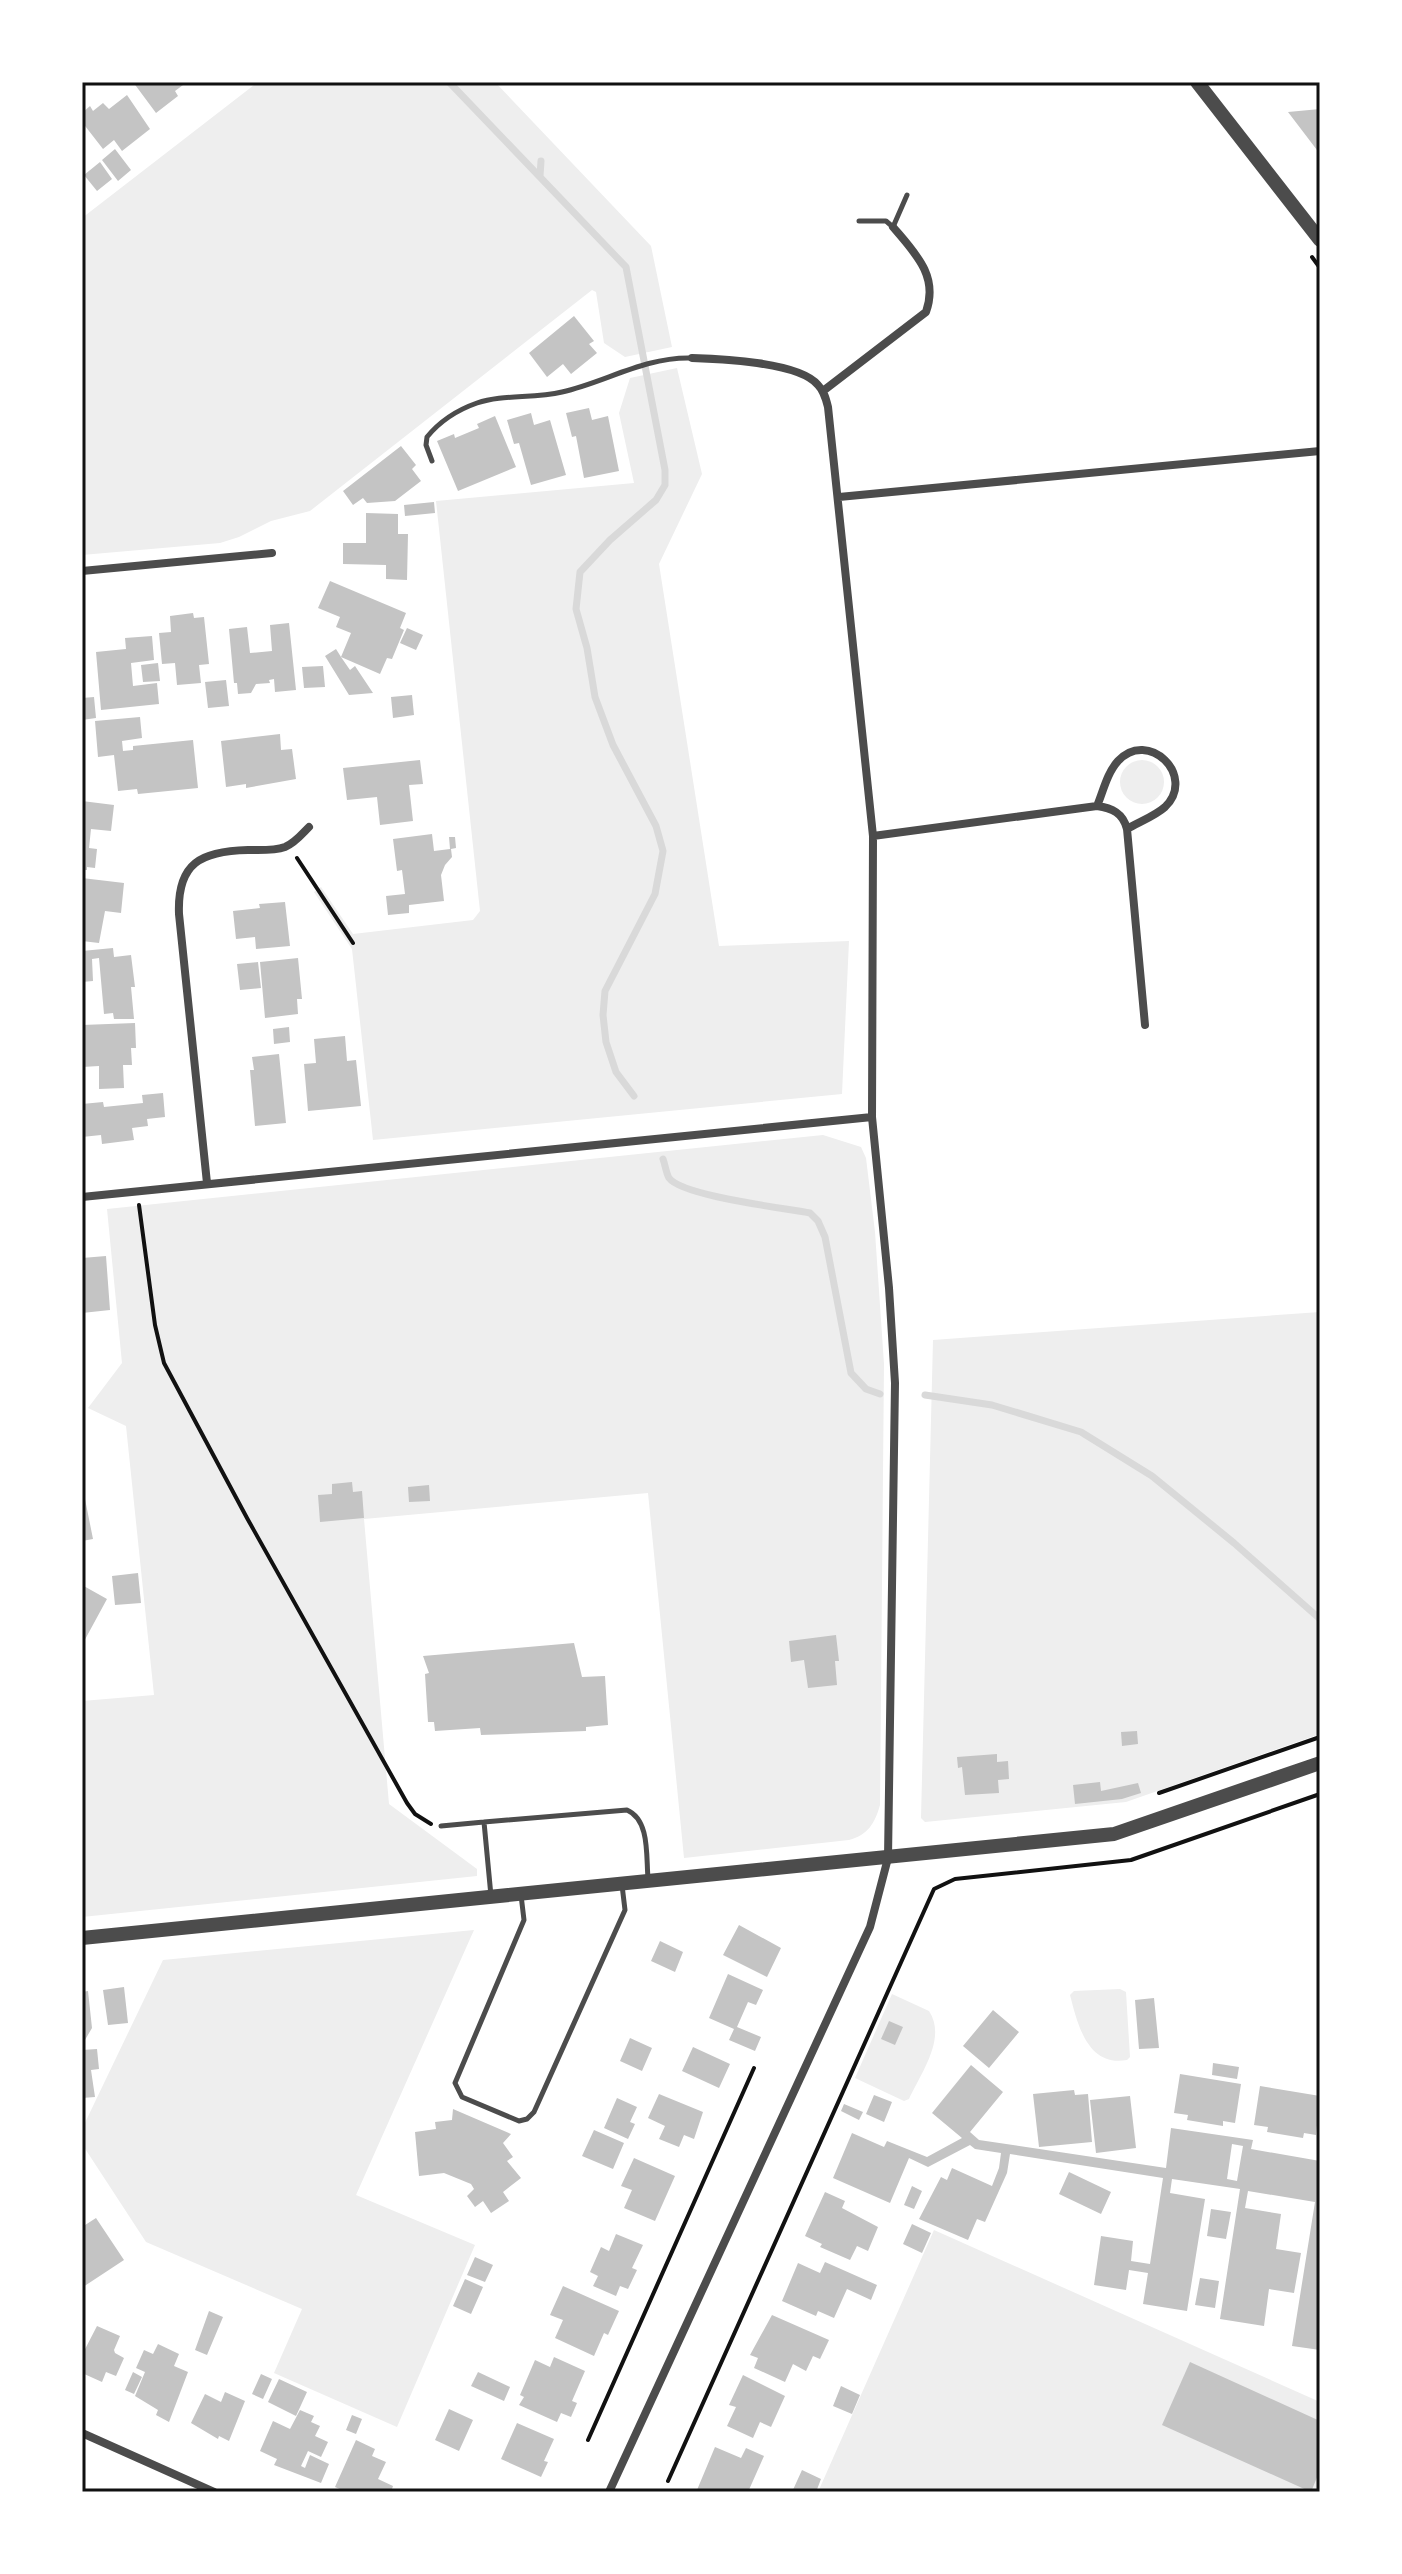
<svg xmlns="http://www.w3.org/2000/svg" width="1402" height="2574" font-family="'Times New Roman',serif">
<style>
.green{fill:#eee}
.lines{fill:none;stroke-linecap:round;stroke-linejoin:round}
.stream{stroke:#d9d9d9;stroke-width:7}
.building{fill:#c4c4c4;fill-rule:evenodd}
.path{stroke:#111;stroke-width:4}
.service{stroke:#4c4c4c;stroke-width:5}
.minor{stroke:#4c4c4c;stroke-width:8}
.tertiary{stroke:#4c4c4c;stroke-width:14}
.neatline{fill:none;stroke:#111;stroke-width:3}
</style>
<rect width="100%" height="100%" fill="#fff"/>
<path class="green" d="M258 82H495L651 246 672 347 625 357 604 343 596 292 592 290 310 511 271 521 239 537 220 543 82 555V218Z
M677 368 702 474 659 564 719 946 849 941 842 1094 373 1140 352 949 314 892 321 887 353 934 473 920 480 911 436 501 634 483 619 413 630 378Z
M1120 782a22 22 0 1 1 44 0a22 22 0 1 1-44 0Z
M823 1135 861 1147 866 1158 875 1232 884 1364 880 1805C875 1823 868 1835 849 1840L684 1858 648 1493 364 1519 389 1804 477 1869V1876L82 1917V1701L154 1695 126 1426 88 1408 122 1363 107 1209Z
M1320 1312V1734L1126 1802 925 1822 921 1818 933 1340Z
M474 1930 356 2195 475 2245 397 2427 274 2373 302 2309 146 2242 82 2144V2129L163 1960Z
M1120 1989 1126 1992 1130 2057 1127 2060C1088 2067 1078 2026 1070 1995L1074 1991Z
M892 1994 929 2011C947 2038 921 2073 909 2099L904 2101 855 2078Z
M934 2230 1320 2402V2492H818Z"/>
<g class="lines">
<path class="stream" d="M449 82 626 267 665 470V485L656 500 610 540 580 572 576 609 587 648 595 697 613 745 656 826 663 851 655 894 605 991 603 1015 606 1042 616 1072 634 1096
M540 176 541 161
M663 1159C665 1164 666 1173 669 1178 682 1196 784 1208 810 1213L818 1221 825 1237 851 1373 866 1389 880 1394
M925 1395 992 1405 1081 1432 1152 1476 1234 1543 1320 1619"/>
</g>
<path class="building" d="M133 82H187L175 91 178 96 156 113Z
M127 95 150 129 122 151 114 140 103 149 82 122V113L90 106 93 111 103 103 109 109Z
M1320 109V154L1288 112Z
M115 149 131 170 118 181 102 160Z
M100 162 112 179 97 191 84 175Z
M574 316 594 341 589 344 597 353 571 374 563 364 547 377 529 353Z
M589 408 592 420 608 416 619 471 584 478 576 436 572 437 566 413Z
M531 413 534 425 550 420 566 475 531 485 519 443 514 444 507 420Z
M495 416 516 467 458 491 437 441 454 434 455 438 479 428 477 424Z
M401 446 416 465 412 469 421 481 395 501 367 503 363 498 353 505 343 491Z
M434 502 435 513 405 516 404 505Z
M366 513 398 514V534H408L407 580 386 579V565L343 564V543H366Z
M330 581 406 613 400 628 404 630 392 659 387 658 380 674 341 657 350 670 355 666 373 693 349 695 325 656 336 649 341 657 351 633 336 627 340 617 318 608Z
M193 613 194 618 204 617 209 664 199 665 201 683 177 685 175 663 162 664 159 633 171 632 170 616Z
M289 623 296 690 275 692 274 679 269 680 270 683 256 684 251 693 238 694 237 683H234L229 629 247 627 250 653 272 651 270 625Z
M407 628 423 635 416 650 400 643Z
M152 636 154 660 131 663 133 686 157 683 159 704 101 710 96 652 126 649 125 638Z
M158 663 160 681 143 682 141 665Z
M323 666 325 687 304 688 302 667Z
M226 680 229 706 208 708 205 682Z
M412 695 414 715 393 718 391 697Z
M94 697 96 718 82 720V698Z
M140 717 142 738 122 741 123 751 133 750V746L193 740 198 788 138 794 137 789 118 791 114 755 98 757 95 721Z
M280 734 281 750 292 749 296 779 246 788V784L226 787 221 741Z
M420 760 423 784 409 785 413 821 380 825 377 797 347 800 343 768Z
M82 801 114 805 111 831 91 829 89 848 97 849 95 868 87 867V870H82Z
M432 834 434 851 450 849 449 837H455L456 848 451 849 452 857 445 865 441 875 444 901 409 905V913L388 915 386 896 405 894 402 870 397 871 393 839Z
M82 878 124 883 121 913 105 911 99 943 82 941Z
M285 902 290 946 256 949 255 937 236 939 233 911 260 908 259 904Z
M113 948 114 957 131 955 135 987H131L134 1019H114L113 1013 104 1014 99 958 92 959 93 981 82 982V951Z
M298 958 302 999H297L298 1014 265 1018 260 962Z
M258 962 261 988 240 990 237 964Z
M135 1023 136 1048H131L132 1065H123L124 1088 99 1089V1066L82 1067V1025Z
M289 1027 290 1042 274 1044 273 1029Z
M345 1036 347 1061 356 1060 361 1106 308 1111 304 1064 316 1063 314 1039Z
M279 1054 286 1123 255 1126 250 1070H254L252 1057Z
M163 1093 165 1117 147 1119 148 1126 132 1128 134 1140 102 1144 101 1135 82 1137V1104L103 1102 104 1107 143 1103 142 1095Z
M106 1256 110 1310 82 1313V1258Z
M352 1482 353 1492 362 1491 364 1518 320 1522 318 1495 332 1494V1484Z
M82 1484 93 1539 82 1541Z
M429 1485 430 1501 409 1502 408 1487Z
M138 1573 141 1603 115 1605 112 1576Z
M82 1585 107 1599 82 1645Z
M836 1635 839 1661H835L837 1685 808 1688 804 1660 791 1662 789 1641Z
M574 1643 582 1677 605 1676 608 1725 586 1727V1731L481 1735 480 1728 435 1731 434 1722H428L425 1674 429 1673 423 1656Z
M1137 1731 1138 1744 1122 1746 1121 1732Z
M997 1754V1762L1008 1761 1009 1779 998 1780 999 1793 965 1795 962 1767 958 1768 957 1757Z
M1100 1782 1101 1791 1138 1783 1141 1793 1122 1799 1075 1804 1073 1785Z
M739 1925 781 1948 767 1977 723 1955Z
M660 1941 683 1952 675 1972 651 1961Z
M728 1974 763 1990 756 2005 748 2002 737 2027 761 2037 755 2051 729 2040 734 2029 709 2018Z
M124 1987 128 2023 108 2025 103 1990Z
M88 1991 92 2028 82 2045V1992Z
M1154 1998 1159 2048 1139 2049 1135 2000Z
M993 2010 1019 2032 989 2068 963 2046Z
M889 2021 903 2027 895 2045 881 2039Z
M630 2038 652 2048 642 2071 620 2061Z
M693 2047 730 2064 719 2088 682 2071Z
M97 2049 99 2069 91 2070 95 2097 82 2098V2050Z
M1213 2063 1239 2067 1237 2079 1212 2075Z
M971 2065 1003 2092 970 2132 979 2140 1166 2168 1171 2128 1253 2140 1251 2149 1320 2161V2222L1317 2235H1320V2350L1292 2346 1315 2202 1248 2191 1245 2208 1281 2214 1276 2249 1301 2253 1294 2293 1269 2289 1264 2326 1220 2319 1240 2189 1172 2179 1170 2193 1205 2199 1187 2311 1143 2304 1148 2273 1129 2270 1126 2290 1094 2285 1101 2236 1133 2241 1131 2261 1150 2264 1163 2178 1010 2154 1007 2173 985 2222 977 2219 968 2240 919 2219 941 2177 947 2180 952 2168 992 2186 999 2168 1001 2153 975 2149 970 2145 928 2167 909 2158 890 2203 833 2178 852 2133 884 2147 887 2141 927 2157 962 2138 932 2113ZM1232 2144 1243 2146 1237 2181 1227 2179Z
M1180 2074 1241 2084 1235 2123 1223 2121V2126L1187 2120 1188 2115 1174 2113Z
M1260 2086 1320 2096 1316 2135 1304 2133 1303 2138 1267 2132 1268 2127 1254 2125Z
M1074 2090 1075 2095 1088 2094 1092 2142 1039 2147 1033 2094Z
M659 2094 703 2112 694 2139 684 2135 679 2147 659 2139 665 2126 648 2118Z
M874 2095 892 2102 884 2122 866 2114Z
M1130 2096 1136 2148 1096 2153 1090 2100Z
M617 2098 637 2107 630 2122 635 2124 628 2139 604 2128Z
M844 2104 863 2112 859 2120 841 2111Z
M453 2109 511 2134 503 2143 513 2157 507 2161 521 2178 503 2192 509 2201 491 2213 483 2201 475 2207 467 2196 474 2189 471 2184 444 2173 419 2176 415 2132 436 2129 435 2122 452 2120Z
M594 2130 624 2143 613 2169 582 2156Z
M634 2158 675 2176 655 2221 624 2208 632 2190 621 2186Z
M1069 2172 1111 2192 1101 2214 1059 2194Z
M912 2186 922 2191 914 2209 904 2205Z
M825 2192 845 2201 842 2208 878 2227 868 2251 857 2246 850 2260 820 2247 822 2244 805 2236Z
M1211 2209 1231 2212 1226 2239 1207 2236Z
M96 2218 124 2260 83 2287 82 2227Z
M912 2224 931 2233 922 2253 903 2244Z
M616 2234 643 2245 632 2268 637 2270 628 2289 620 2286 616 2296 593 2286 598 2276 590 2272 601 2247 609 2251Z
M475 2257 493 2265 485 2282 467 2275Z
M825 2262 877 2285 871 2300 847 2289 834 2318 818 2311 816 2316 782 2301 798 2263 820 2273Z
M1200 2278 1219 2281 1215 2308 1195 2305Z
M465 2279 483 2287 471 2314 453 2306Z
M563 2286 619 2311 608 2335 604 2333 594 2356 555 2338 563 2320 550 2315Z
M209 2311 223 2317 207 2355 195 2350Z
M772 2315 829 2340 820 2359 813 2356 806 2371 793 2364 785 2382 754 2368 758 2358 750 2355Z
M97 2326 120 2336 114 2350 115 2353 124 2358 116 2376 106 2372 102 2382 82 2373V2355Z
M158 2344 179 2354 174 2366 188 2372 169 2422 156 2415 158 2410 135 2396 145 2372 136 2368 144 2350 153 2354Z
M554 2357 585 2371 572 2401 577 2403 571 2417 561 2413 557 2422 519 2405 524 2397 520 2395 535 2360 550 2367Z
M1190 2362 1320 2421V2470L1311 2492 1162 2425Z
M133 2372 142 2377 134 2394 125 2390Z
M478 2372 510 2387 504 2401 471 2386Z
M261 2374 272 2379 263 2399 252 2394Z
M743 2375 785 2396 771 2427 760 2422 753 2438 727 2426 736 2407 729 2405Z
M279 2379 307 2392 296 2416 268 2402Z
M841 2386 860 2395 852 2414 833 2406Z
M225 2392 245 2401 229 2441 219 2436 218 2439 191 2423 205 2394 221 2402Z
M449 2409 473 2420 459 2451 435 2440Z
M300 2410 314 2416 311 2422 320 2426 315 2436 328 2442 321 2457 308 2451 301 2466 305 2468 310 2455 329 2464 321 2483 274 2465 277 2459 260 2451 273 2421 290 2429Z
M352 2415 362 2419 356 2434 346 2430Z
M517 2423 554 2439 544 2461 548 2462 541 2477 501 2459Z
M356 2440 375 2449 372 2456 386 2462 378 2479 393 2486 391 2492H347L335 2487Z
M715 2447 741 2458 746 2448 764 2456 748 2492H702L697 2490Z
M802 2470 821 2479 816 2492H792Z"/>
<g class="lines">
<path class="path" d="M1312 257 1320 268
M297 858 353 943
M139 1205 155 1325 164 1363 247 1518 407 1803 415 1814 431 1824
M1159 1793 1320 1737
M588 2440 754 2068
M668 2481 934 1889 955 1879 1131 1860 1320 1794"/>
<path class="service" d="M859 221H886L893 227 907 195
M432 461 426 445 427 437C440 421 457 410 477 403 503 394 534 399 562 392 606 382 644 357 691 358
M441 1826 484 1822
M521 1895 524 1920 455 2083 462 2097 519 2121 527 2119 534 2112 625 1910 622 1885
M491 1896 484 1822 627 1810C650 1820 646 1856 648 1878"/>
<path class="minor" d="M823 391 926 312C939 276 915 253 893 227
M839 497 1320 451
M82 571 272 553
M1097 806C1103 792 1107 773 1118 761 1148 728 1197 776 1165 807 1155 816 1139 822 1127 829
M873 836 1097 806C1112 808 1123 813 1127 829L1145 1025
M207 1183 179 914C177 863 201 851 248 850 260 850 274 851 285 847 295 843 302 834 309 827
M82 1197 872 1117
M82 2433 214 2492
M609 2492 870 1927 888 1858 895 1383 889 1288 872 1117 873 836 828 407C826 399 824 391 818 385 799 362 721 359 692 358"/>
<path class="tertiary" d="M1197 82 1320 240
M82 1938 1114 1834 1320 1763"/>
</g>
<rect width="1402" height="2574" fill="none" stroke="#ffffff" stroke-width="168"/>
<rect x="84" y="84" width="1234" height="2406" class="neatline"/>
</svg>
